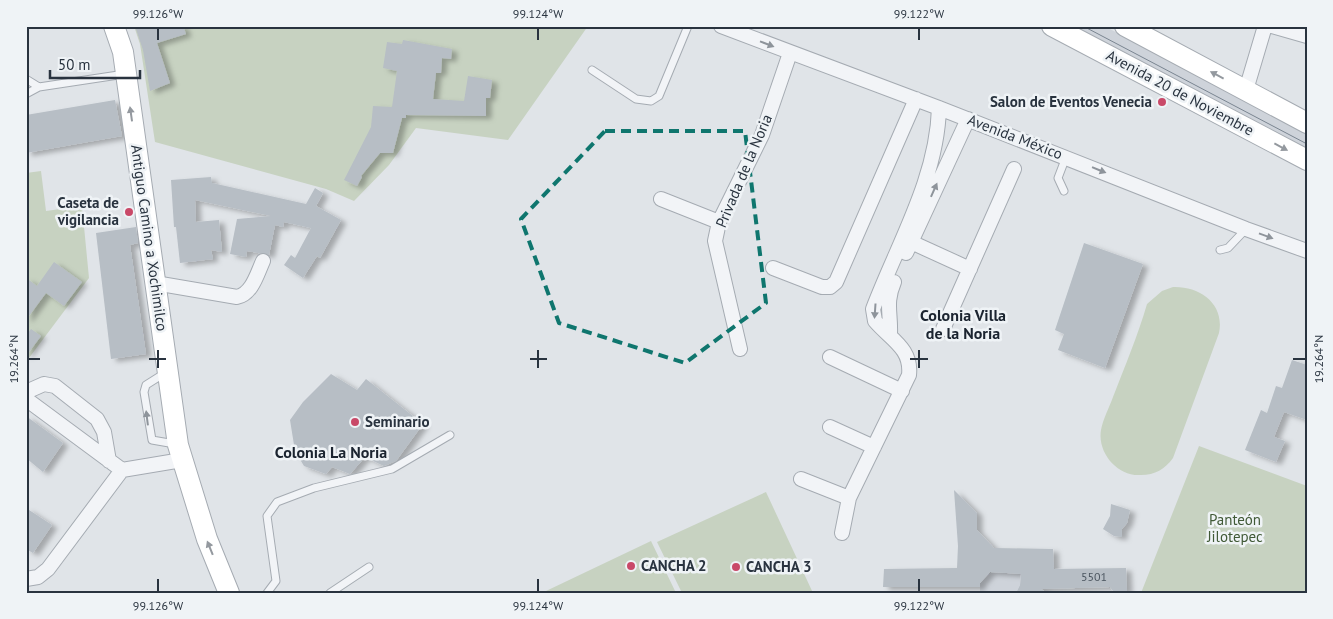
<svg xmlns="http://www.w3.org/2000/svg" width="1333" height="619" font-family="'PT Sans',sans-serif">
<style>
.built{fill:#ced3da}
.green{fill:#c7d2c1}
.building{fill:#b7bec5;filter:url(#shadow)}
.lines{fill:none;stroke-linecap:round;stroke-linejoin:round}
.lane-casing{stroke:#a5abb2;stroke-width:9}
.street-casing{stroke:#a5abb2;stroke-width:16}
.secondary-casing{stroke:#a5abb2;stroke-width:22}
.lane{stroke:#f2f4f7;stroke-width:7}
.street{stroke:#f2f4f7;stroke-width:14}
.secondary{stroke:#fff;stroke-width:20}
.tram{stroke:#7a8591;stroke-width:1}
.oneway{fill:#8e949b}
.oneway2{fill:#94999f}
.marked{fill:none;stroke:#0f766e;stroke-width:4;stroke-dasharray:10 6;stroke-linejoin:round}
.ticks{fill:none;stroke:#29333f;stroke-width:2}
.poi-dot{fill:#c94968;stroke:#eff3f6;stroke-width:2}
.labels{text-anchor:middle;stroke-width:5;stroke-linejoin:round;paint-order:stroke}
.number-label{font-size:12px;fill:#4c5660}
.street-label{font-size:15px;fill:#29333f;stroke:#eff3f6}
.poi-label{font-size:15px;font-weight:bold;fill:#29333f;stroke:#eff3f6;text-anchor:start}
.park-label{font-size:15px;fill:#415a37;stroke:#eff3f6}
.neighbourhood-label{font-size:16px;font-weight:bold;fill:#1b2430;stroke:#eff3f6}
.neatline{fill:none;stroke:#29333f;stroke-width:2}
.ticks-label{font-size:12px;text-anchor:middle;fill:#29333f}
</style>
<defs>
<filter id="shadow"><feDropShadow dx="5.5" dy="3" stdDeviation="2.5" flood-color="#0004"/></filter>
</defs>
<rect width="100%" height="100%" fill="#e0e4e8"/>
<path class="built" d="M1073 26H1104L1179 65 1307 133V149Z
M990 572 1021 574 1020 585 1016 593H980V583Z"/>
<path class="green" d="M134 26H588L508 140 416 128 389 165 354 201 326 189 155 142 140 44Z
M41 171 46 211 82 206 89 278 26 362V173Z
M1173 287C1200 286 1225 304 1219 333L1173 458C1165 469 1155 475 1141 475 1118 477 1097 453 1101 430 1103 419 1109 408 1113 397 1125 366 1138 335 1147 304L1162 291Z
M1199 446 1307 486V593H1141Z
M766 492 813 593H682L657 542Z
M651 541 676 593 546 591Z"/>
<path class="building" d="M135 26H183L186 34 157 43 170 83 150 91 143 50Z
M403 40 452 49 451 59 442 58 441 73H436L433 99 464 101 468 76 492 80 490 98H486V116L406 115V118H402L393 153H380L361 176 362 177 357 186 344 180 371 127 373 106 392 107 397 71 383 68 387 42 402 44Z
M115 100 122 136 26 153V115Z
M211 177 212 183 306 204 315 188 323 193 316 206 341 220 320 258 317 256 303 278 284 265 291 255 295 258 311 228 284 222 283 227 275 225 269 255 247 251 246 257 230 254 237 219 271 216 195 200 196 222 219 220 222 252 211 250 213 259 180 263 176 227H174L171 180Z
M136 227 138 243 130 245 146 354 111 359 96 233Z
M1084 243 1143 264 1105 368 1058 350 1064 334 1055 330Z
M54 262 82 282 64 306 46 293 26 320V278L37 286Z
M31 329 41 336 26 356V336Z
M1292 360 1307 365V420L1284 412 1274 437 1285 441 1276 462 1245 450 1261 410 1267 413 1276 386 1282 388Z
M331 374 357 390 366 379 423 424 396 461 384 466 365 457 350 474 332 467 326 474 304 466 295 451 290 420 303 402Z
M26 416 63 443 43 472 26 458Z
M954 490 977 513V530L994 548 1053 549 1054 569 1126 568 1127 591H1113L1110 587 1041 589 1047 593H1016L1020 585 1021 574 1007 573 990 572 980 583V587H883L884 569 957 568 958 546Z
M1111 504 1130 510 1127 523 1122 529V537L1114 536 1103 529 1110 516Z
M26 508 52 525 33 553 26 549Z"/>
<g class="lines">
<g class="lane-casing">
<path id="lane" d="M592 70 636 99 651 101 659 96 688 26
M26 79 39 87 125 74
M26 94 39 87
M1064 191 1058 178 1066 157
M1220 250 1228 248 1246 229
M165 373 146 385 144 392 152 440 175 444
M267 593 276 581 267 516 277 502 314 488 392 469 450 435
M330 593 369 567"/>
</g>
<g class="street-casing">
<path id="street" d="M721 26 939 108 1246 229 1307 251
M1272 26 1307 36
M1246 90 1265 26
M661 199 719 222
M911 242 970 269
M906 253 968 119
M773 268 822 287H830L836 282 916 99
M155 283 237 297C252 294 257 274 263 261
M943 329 1014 169
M890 334C891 313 885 303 894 282
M740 349 715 241 719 222 762 135 790 53
M830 357 902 391
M26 392 44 384 55 386 97 419 104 432 109 461
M26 399 122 470 48 569 38 577 26 579
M830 427 874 447
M122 470 182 460
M801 479 849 498
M842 533 849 498 909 375C912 348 890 339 875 321L873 309C898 243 937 179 939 108"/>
</g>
<g class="secondary-casing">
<path id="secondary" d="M114 26 123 52 178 445 207 539 229 593
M1052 26 1307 160
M1125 26 1307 123"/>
</g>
<use href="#lane" class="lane"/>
<use href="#street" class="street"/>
<use href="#secondary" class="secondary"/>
<path class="tram" d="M1083 26 1307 144"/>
</g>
<defs><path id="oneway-solid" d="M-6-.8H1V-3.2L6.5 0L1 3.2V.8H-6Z" transform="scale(1.25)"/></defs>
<g class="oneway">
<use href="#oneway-solid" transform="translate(767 44) rotate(21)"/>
<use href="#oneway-solid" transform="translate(1099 170) rotate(22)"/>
<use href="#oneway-solid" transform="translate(934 190) rotate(-66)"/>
<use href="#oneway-solid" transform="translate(1266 236) rotate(20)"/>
<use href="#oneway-solid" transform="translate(875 311) rotate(94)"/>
<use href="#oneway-solid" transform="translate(147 418) rotate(-97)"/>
</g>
<g class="oneway2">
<use href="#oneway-solid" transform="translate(1217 75) rotate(-152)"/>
<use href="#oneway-solid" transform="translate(131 114) rotate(-98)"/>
<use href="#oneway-solid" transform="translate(1281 147) rotate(28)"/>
<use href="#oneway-solid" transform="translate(210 548) rotate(-112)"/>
</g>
<path class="marked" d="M605 131H745L766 303 685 363 559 323 521 219Z"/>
<path class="ticks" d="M158 28V40M538 28V40M919 28V40M158 350V368M538 350V368M919 350V368M28 359H40M149 359H166M530 359H547M910 359H928M1293 359H1306M158 579V592M538 579V592M919 579V592"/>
<g class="poi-dot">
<circle cx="1162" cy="102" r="5"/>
<circle cx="129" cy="212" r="5"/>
<circle cx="355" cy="422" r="5"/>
<circle cx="631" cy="566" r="5"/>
<circle cx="736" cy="567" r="5"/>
</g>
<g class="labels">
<g class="number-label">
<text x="1094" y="581">5501</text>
</g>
<g class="street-label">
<text transform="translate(1180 93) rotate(28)" y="5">Avenida 20 de Noviembre</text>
<text transform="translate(1015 137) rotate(21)" y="5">Avenida México</text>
<text transform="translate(744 171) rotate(-67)" y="5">Privada de la Noria</text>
<text transform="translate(149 238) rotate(82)" y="5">Antiguo Camino a Xochimilco</text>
</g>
<g class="poi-label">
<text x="1152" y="107" text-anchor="end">Salon de Eventos Venecia</text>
<text x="119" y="208" text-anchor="end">Caseta de<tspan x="119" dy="17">vigilancia</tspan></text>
<text x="365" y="427">Seminario</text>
<text x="641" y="571">CANCHA 2</text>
<text x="746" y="572">CANCHA 3</text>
</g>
<g class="park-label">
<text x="1235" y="525">Panteón<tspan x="1235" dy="17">Jilotepec</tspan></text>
</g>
<g class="neighbourhood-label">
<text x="963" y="321">Colonia Villa<tspan x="963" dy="18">de la Noria</tspan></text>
<text x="331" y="458">Colonia La Noria</text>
</g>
</g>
<rect width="1333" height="619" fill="none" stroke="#eff3f6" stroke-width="55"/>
<path d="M50 70v8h90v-8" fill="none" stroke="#29333f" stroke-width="2.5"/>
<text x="58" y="70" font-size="15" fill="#29333f" stroke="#eff3f6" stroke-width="4" paint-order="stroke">50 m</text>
<rect x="28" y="28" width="1278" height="564" class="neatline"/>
<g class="ticks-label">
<text x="158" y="18">99.126°W</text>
<text x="538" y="18">99.124°W</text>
<text x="919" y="18">99.122°W</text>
<text transform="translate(14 359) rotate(-90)" y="4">19.264°N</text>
<text transform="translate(1319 359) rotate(-90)" y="4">19.264°N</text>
<text x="158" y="610">99.126°W</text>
<text x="538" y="610">99.124°W</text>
<text x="919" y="610">99.122°W</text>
</g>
</svg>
